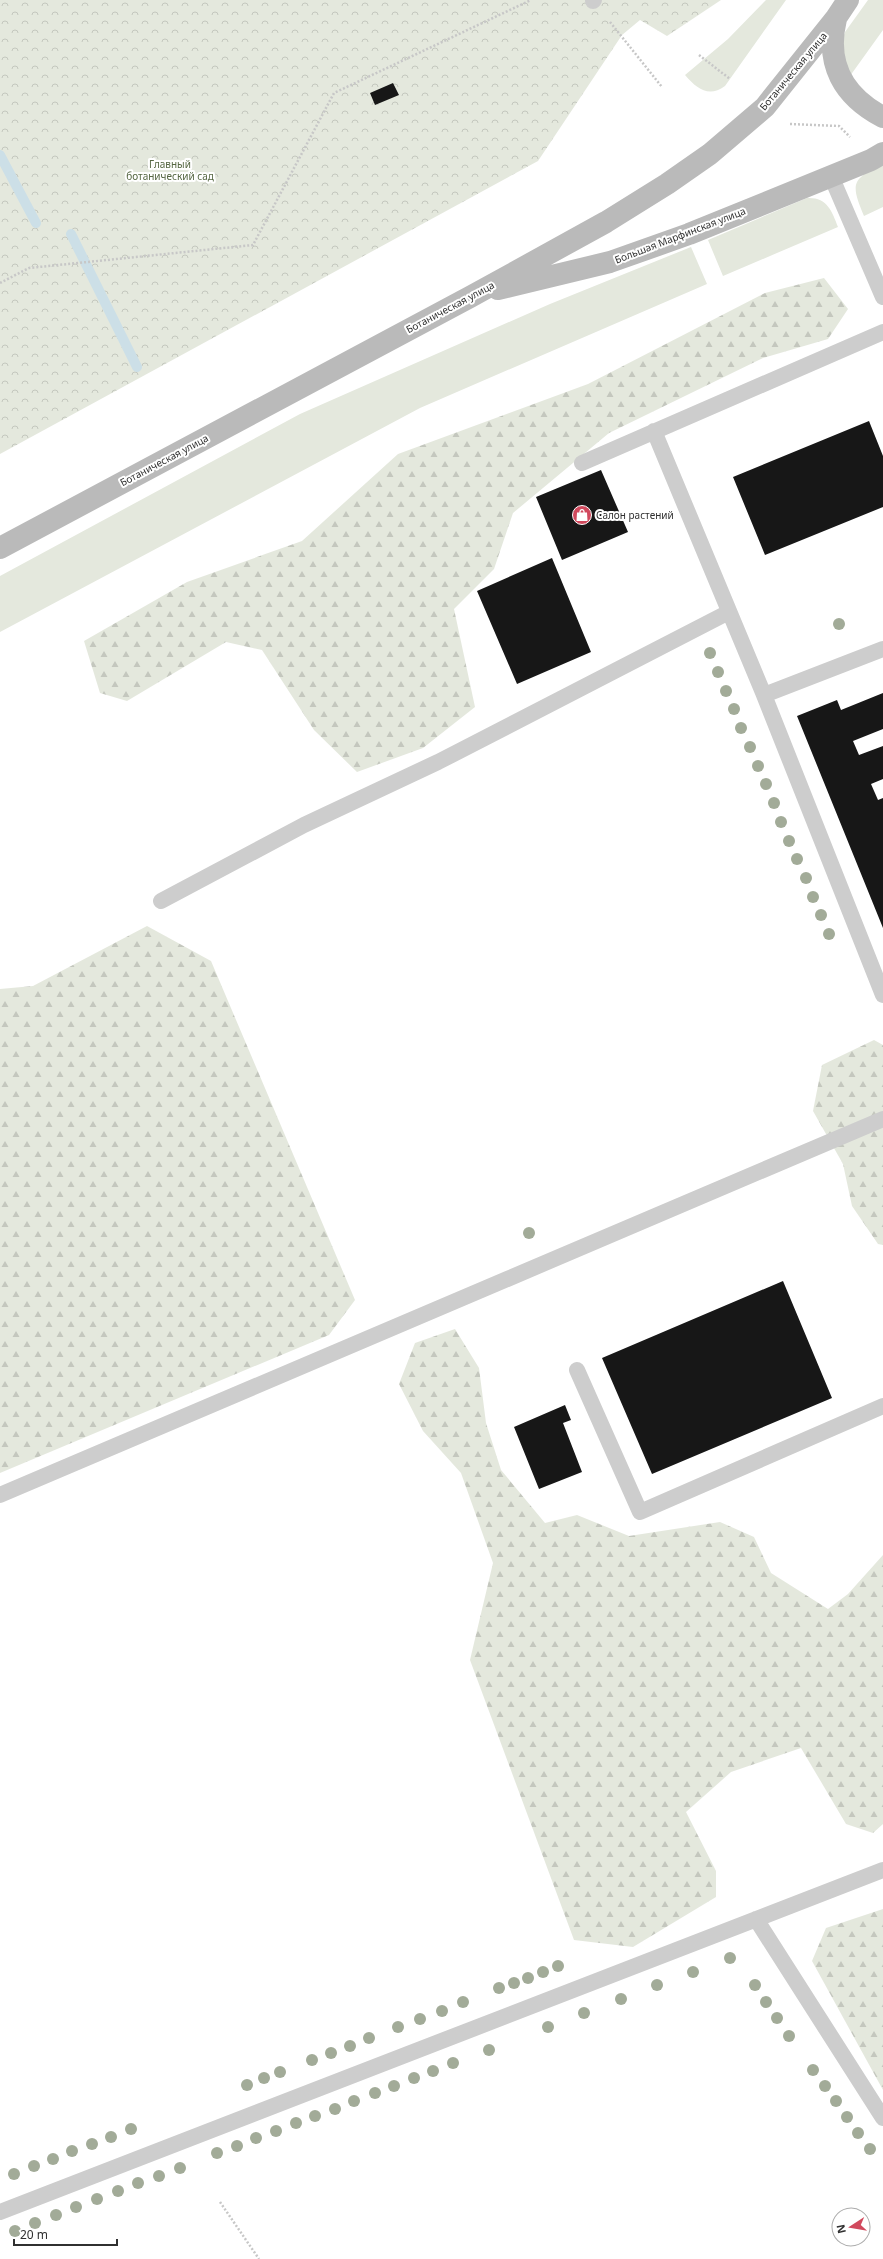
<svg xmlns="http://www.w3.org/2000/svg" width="883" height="2259" font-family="'Noto Sans',sans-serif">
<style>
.grass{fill:#e4e8dd}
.forest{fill:url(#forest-firs)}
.park{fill:url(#park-crowns)}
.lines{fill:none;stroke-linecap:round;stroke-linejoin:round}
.stream{stroke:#ccdfe7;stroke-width:10}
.building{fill:#171717}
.path{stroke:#c7c7c7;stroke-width:2.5;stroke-dasharray:2 2;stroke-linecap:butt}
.lane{stroke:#cdcdcd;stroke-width:16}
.secondary{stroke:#bababa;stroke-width:22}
.tree{fill:#a2ab98}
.labels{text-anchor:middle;stroke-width:4;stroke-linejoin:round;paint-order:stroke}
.street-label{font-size:10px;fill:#303030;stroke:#fff}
.park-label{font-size:10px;fill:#566743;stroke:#fff}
.poi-label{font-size:10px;fill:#303030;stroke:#fff;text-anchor:start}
</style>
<defs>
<pattern id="forest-firs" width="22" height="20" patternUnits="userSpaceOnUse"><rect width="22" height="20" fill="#e4e8dd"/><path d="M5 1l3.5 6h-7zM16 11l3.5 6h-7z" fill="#c4c7be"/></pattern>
<pattern id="park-crowns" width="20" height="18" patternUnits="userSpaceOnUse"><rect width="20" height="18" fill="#e4e8dd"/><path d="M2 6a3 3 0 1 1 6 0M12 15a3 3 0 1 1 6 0" fill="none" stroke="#c4c7be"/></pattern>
</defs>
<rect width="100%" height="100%" fill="#fff"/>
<path class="grass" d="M766 0H786L725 86C709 98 697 89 685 75L728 39Z
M868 0H883V30L850 76 846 70 841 43 845 32Z
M883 164V207L864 216C850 183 852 179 883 164Z
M807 198C827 197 832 211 838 227L723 276 708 240Z
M691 247 707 284 420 408 0 632V576L300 414 550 304Z"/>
<path class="forest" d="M824 278 848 309 828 339 763 358 609 433 513 513 494 569 454 609 475 707 423 748 357 772 314 730 262 650 226 642 127 701 100 693 84 641 187 582 302 541 398 454 588 384 765 293Z
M147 926 211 961 355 1300 329 1335 0 1473V989L33 986Z
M874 1040 883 1045V1245L878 1244 852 1206 843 1164 813 1111 822 1065Z
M455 1329 479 1368 486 1423 501 1470 545 1523 577 1515 629 1536 720 1522 754 1537 771 1573 828 1609 848 1594 883 1555V1824L873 1833 846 1824 801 1748 731 1772 686 1812 716 1871V1897L633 1947 574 1940 470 1660 493 1563 461 1473 423 1431 399 1384 415 1343Z
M883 1909V2090L812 1961 826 1928Z"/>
<path class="park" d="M0 0H721L667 36 640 20 622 35 538 161 0 454Z"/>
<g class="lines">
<path class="stream" d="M0 155 36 223
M71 234 137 367"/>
</g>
<path class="building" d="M393 83 399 95 375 105 370 93Z
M869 421 883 456V507L765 555 733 477Z
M601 470 628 532 562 560 536 497Z
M552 558 591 652 517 684 477 591Z
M883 693V729L853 741 859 755 883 746V779L871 784 878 800 883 798V928L797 716 837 700 841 710Z
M783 1281 832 1398 652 1474 602 1358Z
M565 1405 571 1420 563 1423 582 1472 539 1489 514 1427Z"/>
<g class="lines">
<path class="path" d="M610 22 662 87
M699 55 730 79
M790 124 839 126 850 137
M0 283 29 268 253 245 334 93 531 0
M220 2202 259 2259"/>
<path class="lane" d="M593 1 594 0
M831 176 883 297
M654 431 764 695 883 649
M582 463 883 332
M764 695 883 995
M161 901 304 825 438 762 729 612
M577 1370 640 1512 883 1406
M0 1495 883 1119
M756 1919 883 2118
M0 2212 883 1870"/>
<path class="secondary" d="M836 19C825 64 843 96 883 117
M498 289 610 262 689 234 871 160 883 153
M0 548 470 297 606 222 667 184 710 154 765 107 836 18 848 0"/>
</g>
<g class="tree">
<circle cx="839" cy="624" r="6"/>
<circle cx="710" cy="653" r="6"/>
<circle cx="718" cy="672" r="6"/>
<circle cx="726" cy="691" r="6"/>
<circle cx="734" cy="709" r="6"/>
<circle cx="741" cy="728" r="6"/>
<circle cx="750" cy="747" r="6"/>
<circle cx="758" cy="766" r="6"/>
<circle cx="766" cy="784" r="6"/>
<circle cx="774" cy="803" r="6"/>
<circle cx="781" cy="822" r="6"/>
<circle cx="789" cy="841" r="6"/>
<circle cx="797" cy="859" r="6"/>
<circle cx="806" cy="878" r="6"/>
<circle cx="813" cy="897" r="6"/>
<circle cx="821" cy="915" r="6"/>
<circle cx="829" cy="934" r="6"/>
<circle cx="529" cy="1233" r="6"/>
<circle cx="730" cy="1958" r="6"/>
<circle cx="558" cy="1966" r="6"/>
<circle cx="543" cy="1972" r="6"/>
<circle cx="693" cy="1972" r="6"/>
<circle cx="528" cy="1978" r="6"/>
<circle cx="514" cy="1983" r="6"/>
<circle cx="657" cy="1985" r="6"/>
<circle cx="755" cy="1985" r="6"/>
<circle cx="499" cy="1988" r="6"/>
<circle cx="621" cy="1999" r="6"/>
<circle cx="463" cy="2002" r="6"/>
<circle cx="766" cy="2002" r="6"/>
<circle cx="442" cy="2011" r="6"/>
<circle cx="584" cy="2013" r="6"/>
<circle cx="777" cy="2018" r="6"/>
<circle cx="420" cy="2019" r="6"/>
<circle cx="398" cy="2027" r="6"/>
<circle cx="548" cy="2027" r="6"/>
<circle cx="789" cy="2036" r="6"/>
<circle cx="369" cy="2038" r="6"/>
<circle cx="350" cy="2046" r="6"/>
<circle cx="489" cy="2050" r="6"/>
<circle cx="331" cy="2053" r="6"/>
<circle cx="312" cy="2060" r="6"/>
<circle cx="453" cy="2063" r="6"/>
<circle cx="813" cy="2070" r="6"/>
<circle cx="433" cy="2071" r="6"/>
<circle cx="280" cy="2072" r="6"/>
<circle cx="264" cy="2078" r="6"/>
<circle cx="414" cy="2078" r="6"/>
<circle cx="247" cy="2085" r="6"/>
<circle cx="394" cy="2086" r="6"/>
<circle cx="825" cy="2086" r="6"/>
<circle cx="375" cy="2093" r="6"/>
<circle cx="354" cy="2101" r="6"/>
<circle cx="836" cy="2101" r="6"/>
<circle cx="335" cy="2109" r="6"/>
<circle cx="315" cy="2116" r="6"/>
<circle cx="847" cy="2117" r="6"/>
<circle cx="296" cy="2123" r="6"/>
<circle cx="131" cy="2129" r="6"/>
<circle cx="276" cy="2131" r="6"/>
<circle cx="858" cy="2133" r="6"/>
<circle cx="111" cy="2137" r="6"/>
<circle cx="256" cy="2138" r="6"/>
<circle cx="92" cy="2144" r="6"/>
<circle cx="237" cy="2146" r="6"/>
<circle cx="870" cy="2149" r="6"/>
<circle cx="72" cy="2151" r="6"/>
<circle cx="217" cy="2153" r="6"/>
<circle cx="53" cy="2159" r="6"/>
<circle cx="34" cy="2166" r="6"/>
<circle cx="180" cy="2168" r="6"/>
<circle cx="14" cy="2174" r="6"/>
<circle cx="159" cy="2176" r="6"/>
<circle cx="138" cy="2183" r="6"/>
<circle cx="118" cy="2191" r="6"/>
<circle cx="97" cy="2199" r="6"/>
<circle cx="76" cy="2207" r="6"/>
<circle cx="56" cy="2215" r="6"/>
<circle cx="35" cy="2223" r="6"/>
<circle cx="15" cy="2231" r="6"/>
</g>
<defs>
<g id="shop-disc" transform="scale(1)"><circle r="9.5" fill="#d1495d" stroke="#fff"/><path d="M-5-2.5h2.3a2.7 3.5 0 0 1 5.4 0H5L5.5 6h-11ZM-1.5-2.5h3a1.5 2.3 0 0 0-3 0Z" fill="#fff"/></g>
</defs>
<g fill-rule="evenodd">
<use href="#shop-disc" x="582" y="515"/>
</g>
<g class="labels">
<g class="street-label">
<text transform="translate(793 71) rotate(-50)" y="4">Ботаническая улица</text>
<text transform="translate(680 235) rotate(-21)" y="4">Большая Марфинская улица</text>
<text transform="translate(450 307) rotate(-28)" y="4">Ботаническая улица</text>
<text transform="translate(164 460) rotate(-28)" y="4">Ботаническая улица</text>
</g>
<g class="park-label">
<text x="170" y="168">Главный<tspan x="170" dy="12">ботанический сад</tspan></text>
</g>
<g class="poi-label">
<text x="596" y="519">Салон растений</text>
</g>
</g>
<g transform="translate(851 2227) rotate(258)"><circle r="19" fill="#ffffff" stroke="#acacac"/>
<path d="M0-3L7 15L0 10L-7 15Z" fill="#d1495d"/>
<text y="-6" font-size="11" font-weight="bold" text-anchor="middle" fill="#303030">N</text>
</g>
<path d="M14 2239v6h103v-6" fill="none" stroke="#303030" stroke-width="2"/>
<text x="20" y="2239" font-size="12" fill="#303030" stroke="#ffffff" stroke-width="3" paint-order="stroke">20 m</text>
</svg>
